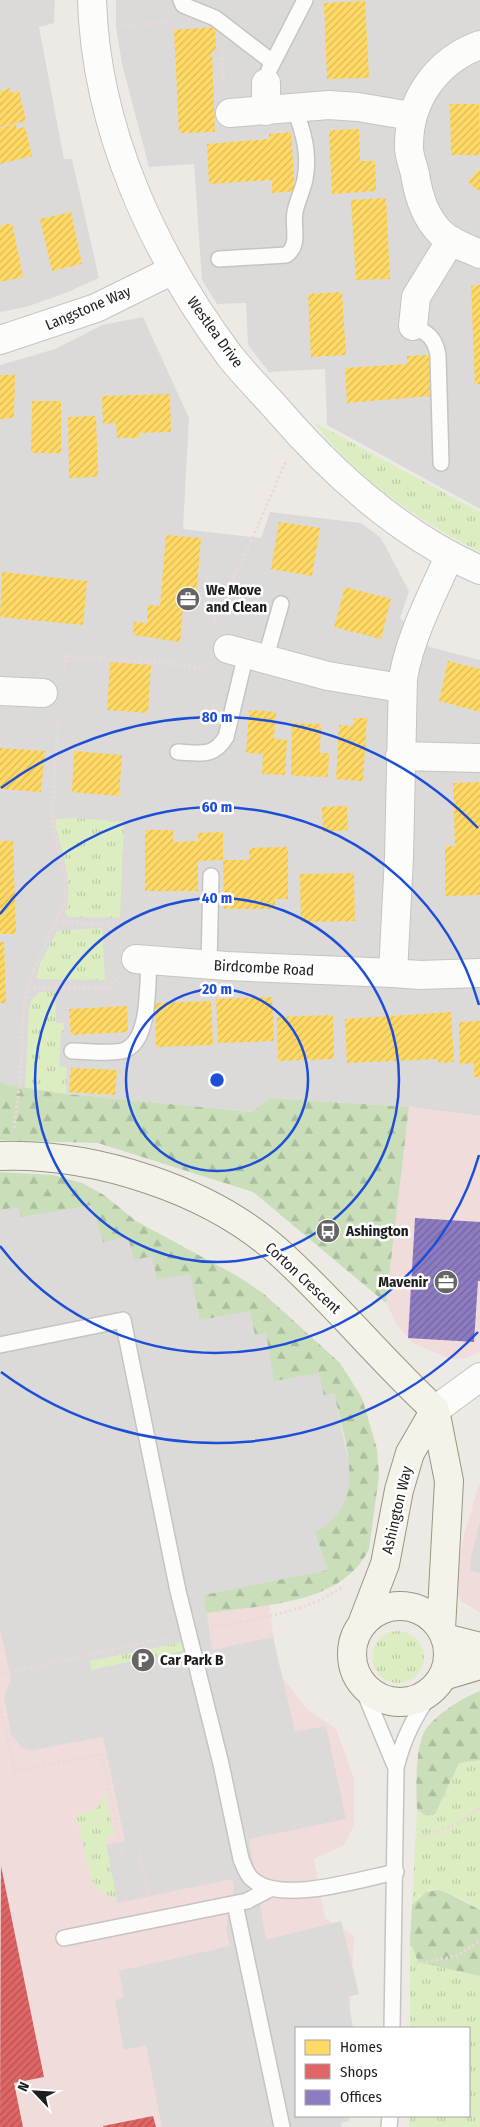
<svg xmlns="http://www.w3.org/2000/svg" width="480" height="2127" font-family="'Fira Sans Condensed',sans-serif">
<style>
.residential{fill:#dcdad8}
.commercial{fill:#f0dcdb}
.religious{fill:#dbdad8}
.grass{fill:url(#grass-tufts)}
.forest{fill:url(#forest-firs)}
.homes{fill:url(#homes-hatch)}
.shops{fill:url(#shops-hatch)}
.offices{fill:url(#offices-hatch)}
.lines{fill:none;stroke-linecap:round;stroke-linejoin:round}
.lane-casing{stroke:#c5c4c2;stroke-width:18}
.street-casing{stroke:#c5c4c2;stroke-width:30}
.secondary-casing{stroke:#98977e;stroke-width:30}
.path{stroke:#ebd9d8;stroke-width:3;stroke-dasharray:2.5 2.5;stroke-linecap:butt}
.lane{stroke:#fcfcfb;stroke-width:15}
.street{stroke:#fcfcfb;stroke-width:28}
.secondary{stroke:#f4f3ea;stroke-width:28}
.ring{fill:none;stroke:#1d4ed8;stroke-width:2.5}
.labels{text-anchor:middle;stroke-width:5;stroke-linejoin:round;paint-order:stroke}
.street-label{font-size:15px;fill:#1e1e1e;stroke:#fff}
.poi-label{font-size:15px;font-weight:bold;fill:#1e1e1e;stroke:#fff;text-anchor:start}
.centre{fill:#1d4ed8;stroke:#fff;stroke-width:2.5}
.ring-label{font-size:15px;text-anchor:middle;font-weight:bold;fill:#1d4ed8;stroke:#fff;stroke-width:5;stroke-linejoin:round;paint-order:stroke}
</style>
<defs>
<pattern id="grass-tufts" width="24" height="20" patternUnits="userSpaceOnUse" patternTransform="scale(1.25)"><rect width="24" height="20" fill="#dcedc2"/><path d="M3 7l-1-3M5 7V3M7 7l1-3M15 17l-1-3M17 17v-4M19 17l1-3" fill="none" stroke="#bccba6"/></pattern>
<pattern id="forest-firs" width="22" height="20" patternUnits="userSpaceOnUse" patternTransform="scale(1.25)"><rect width="22" height="20" fill="#c9deb9"/><path d="M5 1l3.5 6h-7zM16 11l3.5 6h-7z" fill="#acbe9f"/></pattern>
<pattern id="homes-hatch" width="6" height="6" patternUnits="userSpaceOnUse" patternTransform="scale(1.25)"><rect width="6" height="6" fill="#ffd966"/><path d="M-1 1l2-2M0 6l6-6M5 7l2-2" fill="none" stroke="#daba58"/></pattern>
<pattern id="shops-hatch" width="6" height="6" patternUnits="userSpaceOnUse" patternTransform="scale(1.25)"><rect width="6" height="6" fill="#e06666"/><path d="M-1 1l2-2M0 6l6-6M5 7l2-2" fill="none" stroke="#b55353"/></pattern>
<pattern id="offices-hatch" width="6" height="6" patternUnits="userSpaceOnUse" patternTransform="scale(1.25)"><rect width="6" height="6" fill="#8e7cc3"/><path d="M-1 1l2-2M0 6l6-6M5 7l2-2" fill="none" stroke="#73659e"/></pattern>
</defs>
<rect width="100%" height="100%" fill="#edeae6"/>
<path class="residential" d="M0 0H55L54 23 39 27 64 159H72L99 278 68 292 26 307 0 312Z
M116 0H480V509L327 425 325 369 269 372 248 345 246 303 217 304 202 280 194 164 149 167 122 64 116 27Z
M143 317 189 418 183 529 261 538 270 512 361 523 381 538 409 591 400 618 430 647 480 660V1116L409 1107 270 1098 252 1112 56 1093 0 1083V365L55 349 102 325Z"/>
<path class="commercial" d="M409 1107 480 1116V1351L468 1358 450 1359 413 1343 397 1325 386 1303Z
M0 1187 71 1193 157 1239 269 1603 278 1672 307 1709 336 1729 354 1778V1826L344 1845 314 1859 325 1918 354 1936 349 2028H296V2116L339 2127H0Z
M480 1482V1613L461 1601 456 1589V1582L464 1534Z"/>
<path class="religious" d="M92 1204 152 1256 190 1273 250 1311 266 1333 319 1373 334 1393 351 1473 349 1493 343 1508 330 1525 328 1570 204 1596 212 1650 273 1637 295 1732 326 1726 346 1819 249 1839 266 1940 341 1921 359 1994 348 1997 353 2028H296V2116H349V2121L341 2123 342 2127H162L146 2045 124 2050 115 2000 124 1998 119 1971 230 1946 226 1928 234 1889 232 1879 117 1903 106 1845 125 1841 103 1737 32 1750 22 1748 11 1734 4 1697 11 1679 0 1629V1210L18 1207 21 1217Z
M480 1521V1573L470 1571 471 1557Z"/>
<path class="grass" d="M314 422 480 512V552C420 522 354 477 314 422Z
M79 818 124 822 120 918 68 917 65 913C75 881 61 853 55 821L56 819Z
M102 928 105 980 36 979 40 964 57 931Z
M40 992H55L56 1023H64V1032H61L59 1067H67L66 1094 25 1088 29 1011 32 999Z
M372 1657a26 26 0 1 1 52 0a26 26 0 1 1-52 0Z
M184 1642 186 1650 91 1670 90 1661Z
M476 1760H480V1910C467 1902 443 1885 427 1892 421 1894 416 1901 412 1905L417 1809 426 1816 435 1814 459 1763Z
M105 1789 114 1835 105 1838 117 1900 100 1891 91 1879 76 1814C95 1811 101 1810 105 1789Z
M410 1940 418 1962 480 1976V2127H409L410 2116H469V2028H410Z"/>
<path class="forest" d="M0 1083 56 1093 252 1112 270 1098 409 1107 386 1303 253 1192 98 1143 0 1140Z
M0 1172 53 1175 82 1183 104 1195 136 1221 239 1277 264 1294 340 1363 362 1398 377 1449 379 1476 369 1549C342 1606 260 1605 206 1613L204 1595 328 1570 315 1532C371 1504 344 1441 334 1393L324 1395 319 1373 274 1381 266 1333 255 1335 250 1311 200 1320 190 1274 157 1279 152 1256 134 1260 128 1237 103 1242 92 1205 21 1217 18 1207 0 1210Z
M480 1691V1760L459 1763 435 1814 426 1816 417 1809C416 1789 415 1745 426 1729 438 1713 462 1698 480 1691Z
M438 1890 448 1893 480 1910V1976L418 1962 410 1940 412 1905 426 1892Z"/>
<path class="homes" d="M365 1 369 78 327 79 324 3Z
M215 27 216 51H212L215 132 179 133 174 30Z
M10 88 11 93 19 91 26 121 0 127V91Z
M450 104H479L480 155H451Z
M16 124 17 129 25 127 32 156 0 164V128Z
M359 129 360 161H375L376 191 332 194 329 130Z
M291 132 295 191 272 193V180L209 184 207 144 269 139V134Z
M480 168V192L468 182Z
M386 198 390 279 356 280 351 200Z
M71 212 82 264 52 271 40 219Z
M12 223 23 277 0 282V226Z
M480 285V384H475L471 286Z
M342 292 346 355 311 357 308 294Z
M429 355 431 396 347 403 345 368 407 364V356Z
M0 375H15L14 418 0 419Z
M170 394 171 432 139 433V438H117L116 423 103 424 102 396Z
M32 401H61V453H31Z
M96 416 98 477 69 478 68 417Z
M279 522 320 528 312 576 271 569Z
M166 535 201 538 195 609 183 608 180 642 133 635 134 622 147 623 148 605 160 606Z
M2 572 87 581 83 625 0 617Z
M345 587 391 599 381 639 334 627Z
M448 661 480 669V712L439 701Z
M110 662 151 665 148 713 107 710Z
M249 710 276 712 274 739 287 740 285 775 262 774 263 754 246 753Z
M354 718H367L363 781 336 779 339 725 353 726Z
M292 723 321 724 320 753H329L328 777 291 776Z
M0 748 45 751 41 792 0 789Z
M74 751 122 755 119 796 72 792Z
M480 782V895L445 896V846H455L453 783Z
M347 806 348 830 323 832 322 807Z
M145 830H173V842L198 841V833L223 832V860L198 861V891H145Z
M0 841H13L16 934H0Z
M288 847V899H275V909H224L223 860H249V848Z
M354 873 355 921 301 922 300 874Z
M0 942H4L6 1003H0Z
M272 997 274 1041 218 1043 216 999Z
M211 1001 213 1045 156 1047 155 1003Z
M127 1006 128 1032 71 1035 69 1009Z
M451 1012 454 1062 438 1063V1059L347 1063 345 1019Z
M333 1015 334 1059 278 1061 277 1017Z
M480 1021V1077H474V1063L460 1064 459 1022Z
M71 1068 117 1070 115 1095 69 1092Z"/>
<path class="shops" d="M1 1866 44 2077 14 2083 23 2127H0Z
M153 2116 156 2127H103V2126Z"/>
<path class="offices" d="M415 1218 480 1222V1281H478L474 1342 408 1338Z"/>
<g class="lines">
<g class="lane-casing">
<path id="lane" d="M181 0 183 5 215 18 271 61
M269 70 305 0
M219 259 286 255C301 245 292 227 295 212 297 201 303 190 305 179 310 153 303 131 294 107
M413 326C428 333 435 338 438 355L441 463
M265 660 281 604
M178 752C200 753 213 758 226 737L246 654
M209 965 211 876
M72 1051C88 1051 107 1054 122 1051 151 1044 147 984 149 960
M0 1345 123 1320 178 1591 221 1764 241 1859C244 1866 246 1874 252 1879 280 1905 360 1879 396 1872
M361 1684 396 1768
M235 1904 282 2127
M64 1938 247 1901 270 1889
M392 2028 396 1768C403 1738 415 1716 432 1691
M389 2127 390 2116"/>
</g>
<g class="street-casing">
<path id="street" d="M92 0C96 129 153 253 229 355 244 374 261 391 277 409 333 474 400 535 480 570
M480 45C436 61 408 101 409 148 409 156 413 165 415 174 418 194 425 217 440 232 450 243 467 248 480 254
M266 83V111
M230 113 329 105 358 107 411 116
M413 326 416 297 451 240
M0 340 96 308 173 270
M228 649 328 676 401 688
M0 691 43 693
M400 756 480 758
M136 959 227 966 393 973 399 857 403 678C411 634 432 595 450 555
M393 973 420 975 480 973
M435 1410 480 1377"/>
</g>
<g class="secondary-casing">
<path id="secondary" d="M0 1156C94 1153 210 1189 281 1254 335 1303 381 1360 435 1410
M435 1410 449 1481 441 1629
M352 1654a48 48 0 1 1 96 0a48 48 0 1 1-96 0Z
M362 1624 385 1564 399 1490 410 1453 435 1410
M445 1638 480 1647
M443 1676 480 1665"/>
</g>
<path class="path" d="M124 25 170 23
M222 52 224 86
M215 623 219 596 229 586 246 553 286 461
M64 673 66 656 178 664 206 670
M56 921 107 925 117 937
M28 988H108L117 979
M14 1128 20 1081 24 1002 34 969 64 904 66 885 52 820 58 717
M211 1628C255 1618 307 1613 344 1586
M0 1675 165 1638
M0 1706 15 1771 102 1754 123 1857
M108 1784 119 1782
M418 1836C441 1833 463 1822 480 1807
M139 1854 149 1897
M416 1964 457 1956 480 1941"/>
<use href="#lane" class="lane"/>
<use href="#street" class="street"/>
<use href="#secondary" class="secondary"/>
</g>
<g class="ring">
<circle cx="217" cy="1080" r="91"/>
<circle cx="217" cy="1080" r="182"/>
<path d="M479 1155A273 273 0 0 1 0 1246M0 914A273 273 0 0 1 479 1005"/>
<path d="M478 1332A363 363 0 0 1 1 1372M1 788A363 363 0 0 1 478 828"/>
</g>
<defs>
<g id="office-disc" transform="scale(1.25)"><circle r="9.5" fill="#666564" stroke="#fff"/><path d="M-6-3h4V-5.5h4V-3h4V5H-6ZM-1-4.5V-3h2v-1.5ZM-6 0V1H6V0Z" fill="#fff"/></g>
<g id="bus-disc" transform="scale(1.25)"><circle r="9.5" fill="#666564" stroke="#fff"/><path d="M-5-6H5V4H4V6H2V4H-2V6H-4V4H-5ZM-3.5-4V0h7V-4ZM-3.5 1.2v1.5H-2V1.2ZM2 1.2v1.5H3.5V1.2Z" fill="#fff"/></g>
<g id="parking-disc" transform="scale(1.25)"><circle r="9.5" fill="#666564" stroke="#fff"/><path d="M-3.5-5.5H1a3.5 3.5 0 0 1 0 7H-1V5.5H-3.5ZM-1-3.4V-.6H.8a1.4 1.4 0 0 0 0-2.8Z" fill="#fff"/></g>
</defs>
<g fill-rule="evenodd">
<use href="#office-disc" x="188" y="599"/>
<use href="#bus-disc" x="328" y="1231"/>
<use href="#office-disc" x="446" y="1282"/>
<use href="#parking-disc" x="143" y="1660"/>
</g>
<g class="labels">
<g class="street-label">
<text transform="translate(88 308) rotate(-23)" y="5">Langstone Way</text>
<text transform="translate(215 332) rotate(54)" y="5">Westlea Drive</text>
<text transform="translate(264 968) rotate(3)" y="5">Birdcombe Road</text>
<text transform="translate(303 1278) rotate(43)" y="5">Corton Crescent</text>
<text transform="translate(397 1510) rotate(-77)" y="5">Ashington Way</text>
</g>
<g class="poi-label">
<text x="206" y="595">We Move<tspan x="206" dy="17">and Clean</tspan></text>
<text x="346" y="1236">Ashington</text>
<text x="428" y="1287" text-anchor="end">Mavenir</text>
<text x="160" y="1665">Car Park B</text>
</g>
</g>
<circle cx="217" cy="1080" r="8" class="centre"/>
<g class="ring-label">
<text x="217" y="722">80 m</text>
<text x="217" y="812">60 m</text>
<text x="217" y="903">40 m</text>
<text x="217" y="994">20 m</text>
</g>
<rect x="295" y="2027" width="175" height="90" fill="#ffffff" stroke="#a5a5a5"/>
<rect x="305" y="2040" width="25" height="15" fill="#ffd966" stroke="#a5a5a5"/>
<text x="340" y="2052" font-size="15" fill="#1e1e1e">Homes</text>
<rect x="305" y="2064" width="25" height="15" fill="#e06666" stroke="#a5a5a5"/>
<text x="340" y="2077" font-size="15" fill="#1e1e1e">Shops</text>
<rect x="305" y="2090" width="25" height="15" fill="#8e7cc3" stroke="#a5a5a5"/>
<text x="340" y="2102" font-size="15" fill="#1e1e1e">Offices</text>
<g transform="translate(35 2092) rotate(295)" stroke="#ffffff" stroke-width="4" paint-order="stroke">
<path d="M0-4L9 19L0 12L-9 19Z" fill="#1e1e1e"/>
<text y="-8" font-size="14" font-weight="bold" text-anchor="middle" fill="#1e1e1e">N</text>
</g>
</svg>
